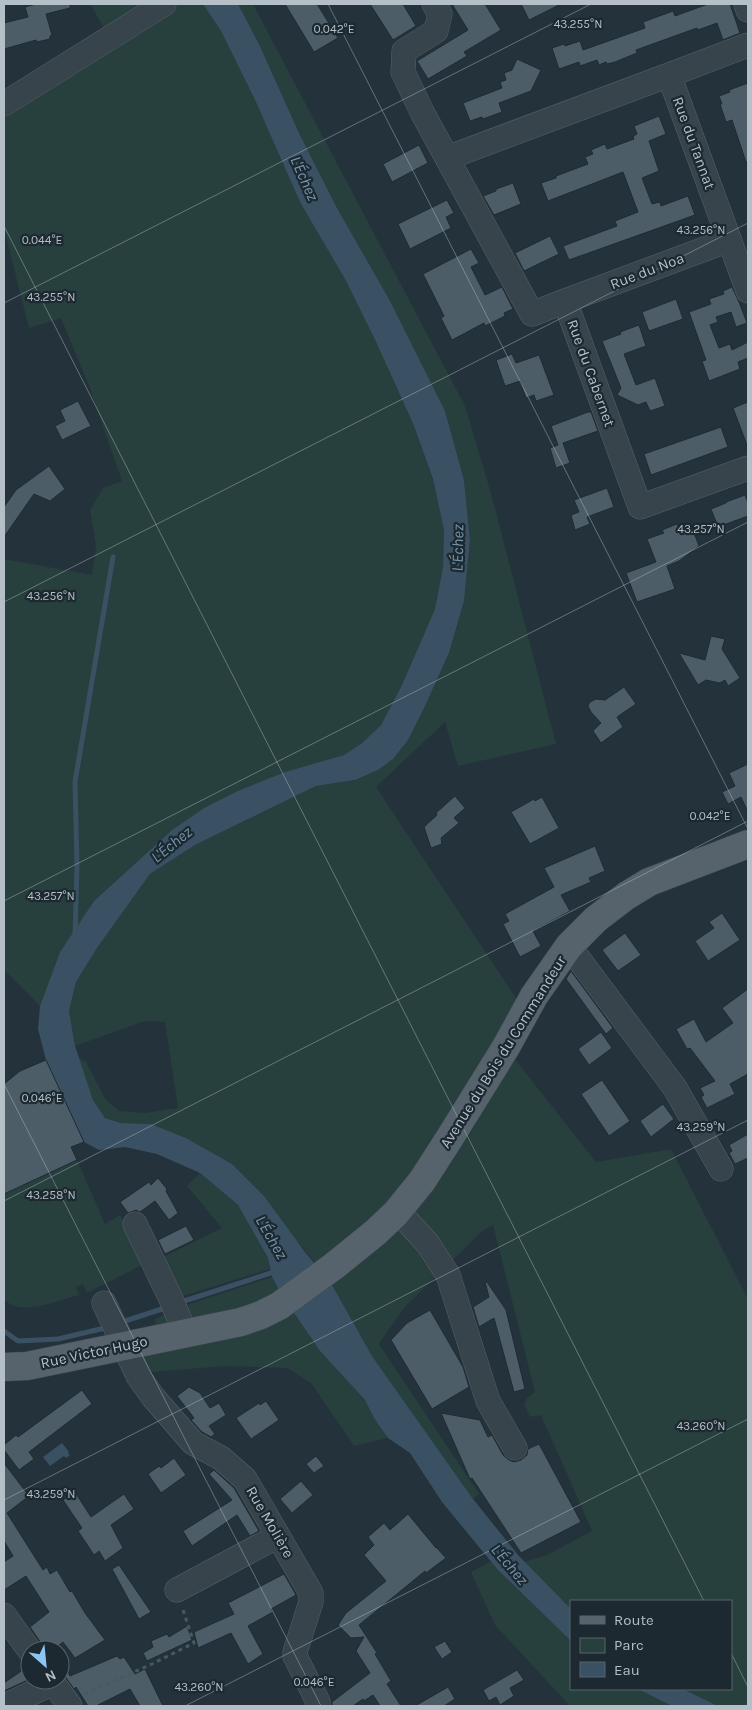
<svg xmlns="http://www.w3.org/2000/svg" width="752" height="1710" font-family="Karla,sans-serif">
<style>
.green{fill:#273f3d}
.water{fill:#395162}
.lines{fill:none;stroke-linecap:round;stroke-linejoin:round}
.stream{stroke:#395162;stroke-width:5}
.building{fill:#4d5d67;stroke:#1f2b33}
.minor-casing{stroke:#56626a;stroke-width:25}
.major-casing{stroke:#414d55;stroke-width:29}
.path{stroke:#465b5a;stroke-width:3;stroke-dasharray:4 4;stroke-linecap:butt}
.minor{stroke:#38444c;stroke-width:24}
.major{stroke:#56636c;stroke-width:28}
.ticks{fill:none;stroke:#b4bfc7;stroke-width:1;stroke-opacity:0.45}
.labels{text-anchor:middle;stroke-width:4.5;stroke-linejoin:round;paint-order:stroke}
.street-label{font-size:15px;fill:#b4bfc7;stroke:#1d2931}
.water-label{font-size:16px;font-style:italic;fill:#7595aa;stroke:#1d2931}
.ticks-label{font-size:12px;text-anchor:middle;fill:#b4bfc7;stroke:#1d2931;stroke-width:4.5;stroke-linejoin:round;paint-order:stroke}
</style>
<rect width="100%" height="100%" fill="#24323c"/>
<path class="green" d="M90 4H203L221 31 255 100 300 202 346 281 377 344 414 426 433 479 444 529 443 567 435 609 401 687 381 725 362 743 344 755 285 772 204 808 172 830 94 901 60 952 40 1006 4 970V559L92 575 96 546 90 510 103 488 122 481 89 386 61 318 29 328 4 229V108L111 40Z
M238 4H253L465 406 491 493 556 744 458 766 445 722 376 787 518 1001 425 1157 389 1202 353 1238 317 1265 232 1164 186 1138 151 1124 121 1123 105 1118 93 1100 77 1056 86 1062 106 1100 119 1111 144 1113 178 1108 165 1022 145 1021 75 1046 69 1011 76 982 97 948 150 874 195 845 316 786 355 780 426 704 449 653 464 601 470 540 464 480 445 411 389 299 337 208 299 133 260 46Z
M514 1058 596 1162 671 1149 748 1299V1706H718L683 1689H731V1601H571V1609L524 1562 547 1555 592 1531 541 1415 530 1417 524 1405 527 1398 535 1392 493 1225 481 1232 403 1309 379 1344 479 1494 473 1499 372 1356 331 1283 396 1226 471 1132Z
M77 1160 105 1224 120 1215 148 1262 87 1293 83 1284 76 1287 79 1295C58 1300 20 1318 4 1299V1194Z
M200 1173 238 1205 268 1258 270 1269 176 1298 157 1260 222 1228 187 1186Z
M272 1277 281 1294 230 1312 155 1327V1319L180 1307Z
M291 1309 320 1351 365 1400 375 1420 388 1438 354 1446 311 1383 287 1368 225 1366 152 1372 136 1351Z
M492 1561 498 1570 571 1641V1689H638L672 1706H570L495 1625 471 1572Z"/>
<path class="water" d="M203 4H238L260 46 299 133 337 208 389 299 445 411 464 480 470 540 464 601 449 653 426 704 408 740 393 759 378 770 355 780 316 786 195 845 150 874 97 948 76 982 69 1011 75 1046 93 1100 105 1118 121 1123 151 1124 186 1138 232 1164 264 1196 305 1252 331 1283 372 1356 473 1499 518 1555 571 1609V1641L498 1570 442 1502 410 1453 388 1438 375 1420 365 1400 320 1351 281 1294 272 1277 268 1258 238 1205 200 1173 157 1154 125 1147 99 1150 84 1142 46 1060 38 1029 40 1006 60 952 94 901 172 830 204 808 238 791 285 772 344 755 362 743 381 725 401 687 435 609 443 567 444 530 433 479 414 426 377 344 346 281 300 202 255 100 221 31Z
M62 1443 69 1452 68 1453 70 1455 66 1458 64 1456 50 1466 43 1457Z
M638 1689H683L718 1706H672Z"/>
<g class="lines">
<path class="stream" d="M75 936 77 866 75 782 113 557
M178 1303 277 1271
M119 1323 168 1307
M4 1331 18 1341 58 1339 109 1327"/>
</g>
<path class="building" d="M36 4H70V8L46 14 52 35 50 36V39L37 42 36 40 4 49V23L28 17 25 7Z
M285 4H317L338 38 314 52Z
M370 4H403L416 26 393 40Z
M452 4H485L501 30 464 52 467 56 428 79 417 61 468 30Z
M521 4H561L529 20Z
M708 4H730L740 33 723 40 717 23 698 30 697 28 636 50 637 53 615 62 607 64 606 62 599 65 597 60 580 66 579 62 559 69 552 48 564 44 565 46 580 41 583 50 645 28 643 22 673 11 675 16Z
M517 59 541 70 531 91 499 103 502 112 483 119 482 117 470 121 463 103 502 88 500 82 506 80 504 73 512 70Z
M748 83V161L746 162 732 120 726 122 720 104H722L719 96 730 92 729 90Z
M659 116 666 134 649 141 659 171 642 178 652 204 660 202 661 206 688 196 695 215 569 260 563 246 617 226 615 221 638 212 623 172 548 201 541 183 556 178V176L588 164 585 157 593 154 591 150 605 144 607 149 634 139 633 136 637 134 634 126Z
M419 145 428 163 392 182 383 164Z
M513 183 521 204 494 215 483 196 496 191V189Z
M447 200 454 213 446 217 451 228 410 249 398 224Z
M550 236 559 254 524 271 515 253Z
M471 249 479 263 471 267 485 295 502 287 513 309 504 313 505 316 485 326 484 323 452 340 441 318 444 316 423 274Z
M732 287 739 302 747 323 736 327 731 312 716 317 718 322 710 325 719 348 730 344 732 350 748 342V358L738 362 740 369 709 381 702 361 706 360 689 312 711 304 709 299 724 294 723 291Z
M676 299 683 319 649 331 642 312Z
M639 325 646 346 624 354 636 385 655 378 665 406 650 411 646 402 638 405 617 395 621 388 602 341 621 334 620 332Z
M512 354 516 363 539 355 554 395 536 401 534 395 526 398 520 381 505 386 496 360Z
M78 401 91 426 62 440 55 426 65 421 60 410Z
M748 402V445H747L733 408Z
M588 412H591L598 431 563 443 570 463 556 468 550 448 558 445 551 426Z
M721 427 728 447 651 475 644 454Z
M49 466 65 489 50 501 34 494 4 537V507L16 490Z
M607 488 614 507 587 517 590 524 575 530 571 515 579 512 574 500Z
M745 495 748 503V516L718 527 711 509 726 503V502Z
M677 524 679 529 691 525 699 546 679 561 667 566 675 589 637 602 626 573 656 562 647 539 664 533 662 530Z
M711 636 725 639 722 649 740 678 728 686 725 680 720 683 706 680 698 685 679 653 705 660Z
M624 687 636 704 617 717 623 727 601 743 593 731 601 723 591 712 588 706 590 702 596 699 605 700Z
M748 764V812L741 797 728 804 722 792 735 786 729 773Z
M455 796 465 808 454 818 459 823 441 838 442 844 431 848 424 827 437 815 436 813Z
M542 797 559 828 530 844 511 812 534 799 535 801Z
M595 846 605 871 589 878 591 882 561 895 570 911 533 931 541 946 520 957 503 924 509 921 505 914 554 887 544 868Z
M722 913 740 940 708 961 695 941 714 928 709 922Z
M625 933 641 955 618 971 602 950Z
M571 971 613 1028 606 1034 566 979Z
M748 989V1074L730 1084 735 1094 707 1108 701 1097 704 1095 700 1088 715 1081 690 1048 687 1049 676 1029 694 1019 706 1042 733 1023 722 1008Z
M601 1032 612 1048 589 1065 578 1049Z
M46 1060 84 1142 71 1147 77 1160 4 1194V1084L20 1071Z
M602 1080 630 1121 609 1136 581 1094Z
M663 1104 674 1119 651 1137 640 1121Z
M748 1134V1158L735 1164 729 1153 732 1151 729 1145Z
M158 1178 167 1189 166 1191 178 1213 169 1220 155 1201 140 1212 136 1210 128 1213 120 1202 149 1182 151 1185Z
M186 1226 194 1240 165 1254 158 1240Z
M485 1282H487L506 1310 525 1389 514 1392 494 1318 479 1327 473 1307 489 1297Z
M430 1310 463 1367 469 1387 432 1409 391 1340 407 1323Z
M189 1387 200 1393 210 1408 219 1403 226 1415 209 1426 215 1434 211 1437 202 1432 191 1420 194 1418 177 1396Z
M82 1390 92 1404 29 1452 34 1459 19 1470 4 1450V1445L16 1435 18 1437Z
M266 1401 279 1420 251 1439 236 1418 259 1403 260 1405Z
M441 1413 480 1420 488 1437 492 1435 503 1455 509 1460 514 1462 521 1460 527 1455 528 1449 539 1444 581 1522 521 1553 472 1478 470 1479Z
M316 1456 324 1466 314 1473 306 1464Z
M174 1458 186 1475 161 1493 148 1474 159 1466 161 1468Z
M4 1463 29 1496 7 1513 43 1570 47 1567 50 1574 57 1570 70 1592 72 1591 85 1613 105 1640 75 1658 63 1642 53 1650H44L41 1643 30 1627 49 1612 26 1576 4 1590V1562L13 1556 4 1541Z
M214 1470 234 1488 259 1531 250 1536 237 1515 192 1546 183 1531 232 1500 209 1474Z
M301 1481 313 1495 292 1513 280 1499Z
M75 1492 91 1517 124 1494 134 1509 111 1525 123 1548 105 1561 99 1551 94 1555 78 1531 82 1528 63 1500Z
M408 1514 436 1548V1547L446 1558 426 1573 425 1571 359 1625 377 1653 375 1654 391 1681 387 1684 401 1706H380L373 1695 364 1701 363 1699 353 1706H332V1702L370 1673 356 1651 364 1637 351 1638 338 1625 346 1613 386 1581 364 1555 374 1545 368 1537 384 1523 390 1530Z
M119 1565 151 1612 139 1619 112 1569Z
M284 1574 296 1595 271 1609 273 1612 248 1626 263 1654 248 1664 231 1633 198 1648 194 1632 234 1614 228 1603Z
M187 1626 192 1640 147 1661 143 1653 153 1647 151 1641 167 1634 169 1637Z
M445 1641 452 1652 442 1659 434 1647Z
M117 1656 120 1659 124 1657 135 1674 145 1669 163 1706H140L130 1689 96 1706H88L76 1687 74 1689 64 1675 68 1672 70 1676Z
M30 1665V1679L4 1691V1683Z
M517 1670 524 1680 510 1688 514 1696 500 1705 496 1697 489 1701 483 1690Z
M448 1687 455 1699 444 1706H415Z"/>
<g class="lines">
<g class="minor-casing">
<path id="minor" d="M434 4 440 14 436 31 404 51 403 72 422 112 532 314 565 301 640 507 748 468
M746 4 748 10
M748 45 669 75 748 291
M4 104 164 4
M447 158 669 75
M565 301 729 240
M569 946 675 1088 721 1169
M396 1213 408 1222 428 1244 448 1275 488 1401 515 1448
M135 1224 171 1299 185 1333
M104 1303 138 1376 153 1397 193 1443 221 1458 245 1479 311 1593V1602L295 1652V1656L318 1702V1706
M177 1590 278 1536
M4 1615 30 1651
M51 1680 70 1706
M5 1706 53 1683"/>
</g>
<g class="major-casing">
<path id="major" d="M4 1367 27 1366 241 1322 261 1315 279 1306 334 1266 376 1232 396 1213 422 1181 449 1139 506 1047 534 996 569 946 596 919 626 896 649 882 748 844"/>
</g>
<path class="path" d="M84 1694 152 1664 194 1643 182 1607"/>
<use href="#minor" class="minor"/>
<use href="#major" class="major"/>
</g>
<path class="ticks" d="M328 4 748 829M4 226 704 1601M4 303 591 4M4 602 748 223M4 901 748 522M4 1084 321 1706M4 1201 748 821M4 1500 748 1120M731 1653 748 1687M185 1706 748 1419"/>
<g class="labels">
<g class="street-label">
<text transform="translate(694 143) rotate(70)" y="5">Rue du Tannat</text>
<text transform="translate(647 271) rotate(-21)" y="5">Rue du Noa</text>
<text transform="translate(591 373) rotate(70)" y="5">Rue du Cabernet</text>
<text transform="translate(503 1052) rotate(-58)" y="5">Avenue du Bois du Commandeur</text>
<text transform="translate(94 1352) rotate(-12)" y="5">Rue Victor Hugo</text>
<text transform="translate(270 1522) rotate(60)" y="5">Rue Molière</text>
</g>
<g class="water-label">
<text transform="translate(305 178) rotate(66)" y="6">L'Échez</text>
<text transform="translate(457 548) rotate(-89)" y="6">L'Échez</text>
<text transform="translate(171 844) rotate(-39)" y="6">L'Échez</text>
<text transform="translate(272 1237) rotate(60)" y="6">L'Échez</text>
<text transform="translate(510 1564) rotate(50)" y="6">L'Échez</text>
</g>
</g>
<g class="ticks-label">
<text x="578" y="28">43.255°N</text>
<text x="334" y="33">0.042°E</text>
<text x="701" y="234">43.256°N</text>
<text x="42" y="244">0.044°E</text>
<text x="51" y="301">43.255°N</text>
<text x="701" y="533">43.257°N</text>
<text x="51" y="600">43.256°N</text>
<text x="710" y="820">0.042°E</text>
<text x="51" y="900">43.257°N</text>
<text x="42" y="1102">0.046°E</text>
<text x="701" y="1131">43.259°N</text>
<text x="51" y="1199">43.258°N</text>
<text x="701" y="1430">43.260°N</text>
<text x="51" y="1498">43.259°N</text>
<text x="314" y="1686">0.046°E</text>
<text x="199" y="1691">43.260°N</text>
</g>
<rect width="752" height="1710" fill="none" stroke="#b4bfc7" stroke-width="10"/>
<rect x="570" y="1600" width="162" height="90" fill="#1d2931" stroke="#59656d"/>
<rect x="580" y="1616" width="25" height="8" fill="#56636c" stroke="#59656d"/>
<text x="614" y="1625" font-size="15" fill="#b4bfc7">Route</text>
<rect x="580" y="1638" width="25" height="15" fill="#273f3d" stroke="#59656d"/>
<text x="614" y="1650" font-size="15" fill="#b4bfc7">Parc</text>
<rect x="580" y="1662" width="25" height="15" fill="#395162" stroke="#59656d"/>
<text x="614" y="1675" font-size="15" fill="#b4bfc7">Eau</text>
<g transform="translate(45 1665) rotate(153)"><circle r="24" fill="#1d2931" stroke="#59656d"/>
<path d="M0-4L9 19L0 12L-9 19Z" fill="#8cc5f4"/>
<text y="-8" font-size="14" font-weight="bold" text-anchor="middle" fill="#b4bfc7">N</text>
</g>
</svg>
